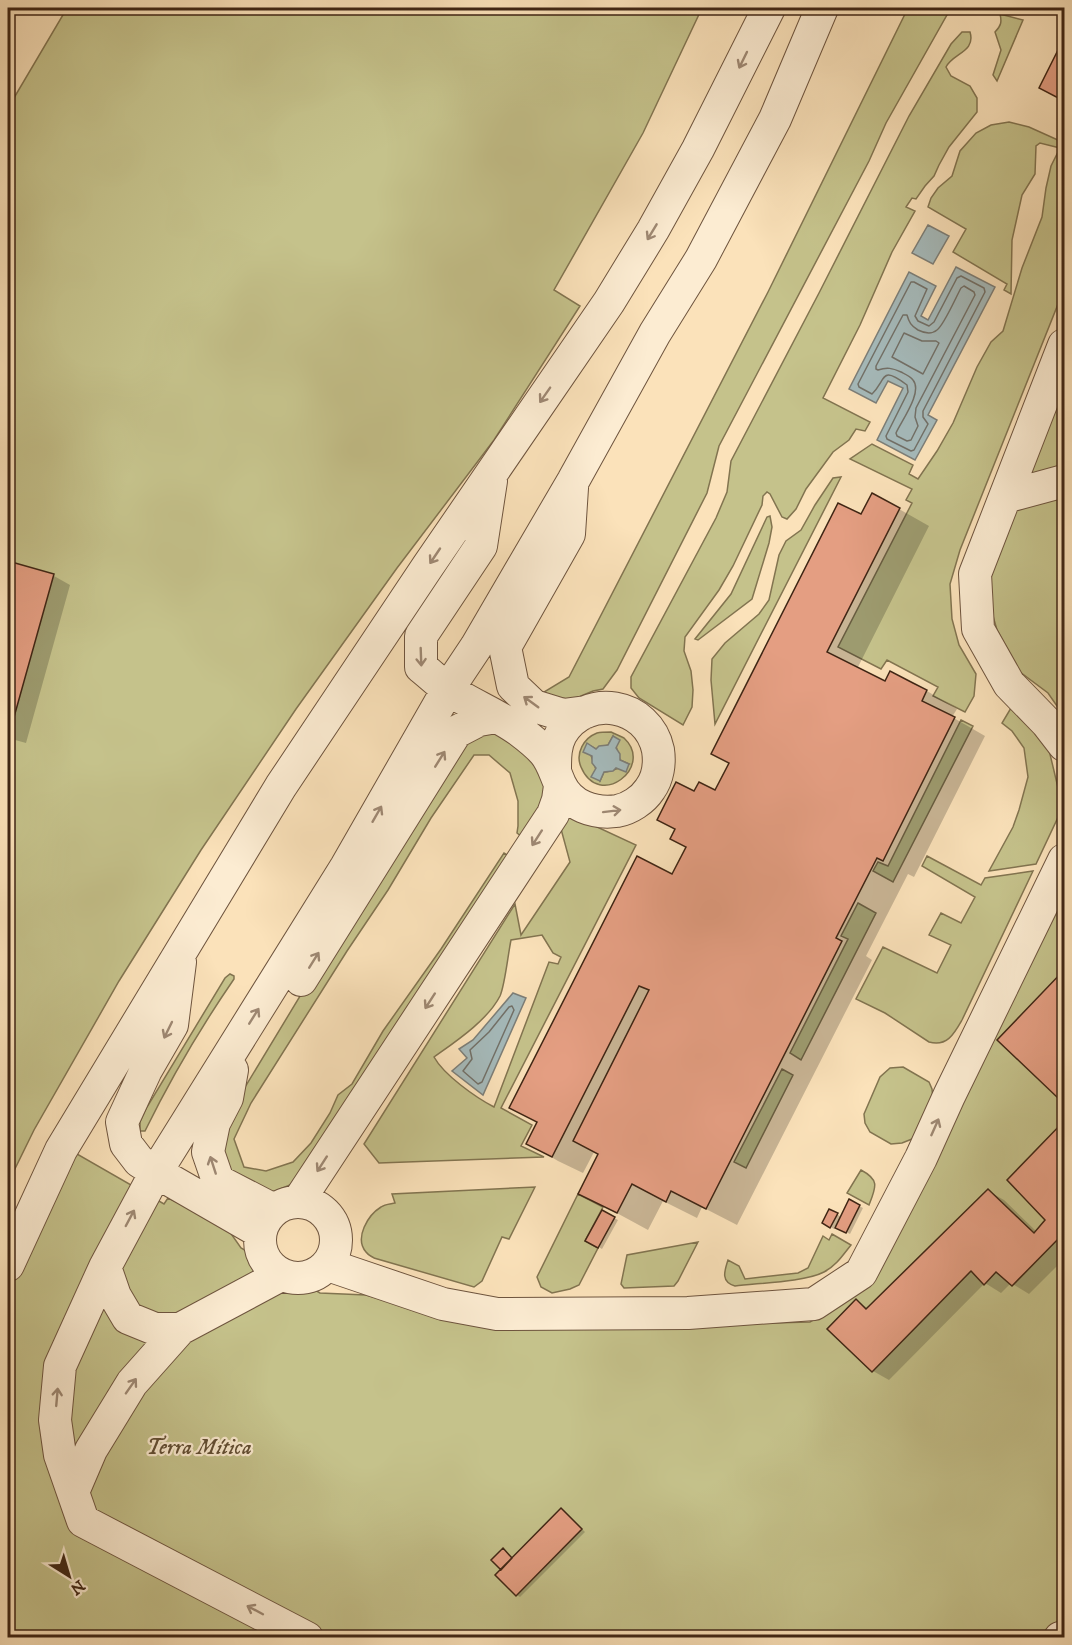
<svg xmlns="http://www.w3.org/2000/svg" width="1072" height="1645" font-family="'IM FELL DW Pica',serif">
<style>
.green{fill:#c5c28b;stroke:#827450;stroke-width:1.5;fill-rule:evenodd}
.water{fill:#a5babb;stroke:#7c7e78;stroke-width:1.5}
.shadow{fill:#0003}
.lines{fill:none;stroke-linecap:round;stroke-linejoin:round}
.shore{stroke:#727068;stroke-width:1.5}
.building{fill:#e49e82;stroke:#3f2514;stroke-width:1.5}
.minor-casing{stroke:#6e543e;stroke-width:34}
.minor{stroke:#fcecd2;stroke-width:32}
.oneway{stroke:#9e8873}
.labels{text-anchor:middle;stroke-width:4.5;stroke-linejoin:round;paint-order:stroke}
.park-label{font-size:22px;font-style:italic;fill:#604c32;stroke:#fcecd2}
</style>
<rect width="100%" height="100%" fill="#fbe2ba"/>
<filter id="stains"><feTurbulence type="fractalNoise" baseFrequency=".00333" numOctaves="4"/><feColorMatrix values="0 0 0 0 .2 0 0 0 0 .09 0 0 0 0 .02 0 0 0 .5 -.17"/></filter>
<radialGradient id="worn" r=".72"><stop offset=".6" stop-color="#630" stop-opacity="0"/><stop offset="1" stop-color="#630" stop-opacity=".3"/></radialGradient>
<path class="green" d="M67 8H702L643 133 554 290 580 306 494 440 397 568 296 709 201 850 119 981 34 1130 8 1183V108Z
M908 8H955L947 15 886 123 869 161 719 446 707 493 617 670 603 689 593 691 569 701 540 698 544 692 569 677 768 292Z
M1000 14 1023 20 997 81 993 75 1001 50 995 32C1001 26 1002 22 1000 14Z
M962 32H970C976 52 953 53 946 67L951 76 970 86 977 98V112L949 147 939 165 934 176 925 186 916 199 912 198 906 207 915 211 892 252 860 325 823 398 870 422 865 431 856 429 849 440 833 452 806 489 796 509 787 519 782 517 770 494 767 492 763 496 762 505 733 566 719 590 685 637 684 651 691 671 693 690 692 707 683 725 639 698 631 688V677L716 518 727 492 731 461 819 293 909 116 951 44Z
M1009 122 1029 127 1060 141 1064 132V289L960 550 950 584 952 619 959 645 976 674 974 696 965 712 933 696 938 687 887 660 881 669 838 647 912 503 906 500 912 489 850 459 872 444 913 465 909 474 918 479 937 451 953 423 977 367 991 342 1003 331 1022 268 1042 217 1046 188 1051 166 1060 148 1040 143 1036 146 1035 174 1022 195 1012 240 1011 294 1004 290 1007 284 953 252 966 229 928 207 931 198 938 188 952 176 960 151 976 133 991 125Z
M1064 378V716L1048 693 1020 672 997 630 989 602 991 571Z
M841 477 715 724 711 680 712 659 725 643 759 614 769 600 779 555 786 541 801 530 815 505 833 478Z
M770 516 772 527 769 543 752 599 698 640 695 639 731 594 767 517Z
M1011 708 1032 728 1049 750 1060 796V813L1036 864 989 871 1013 827 1019 810 1028 777 1024 748 1012 731 1002 723Z
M961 720 973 726 893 882 873 871 878 862 888 866Z
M485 729 528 745 547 791 526 840 517 833 518 826V801L510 773 489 755H474L431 818 388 890 347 951 251 1103 234 1139 244 1167 266 1171 293 1162 311 1143 330 1113 338 1095 352 1084 383 1031 441 949 504 853 512 858 302 1180 273 1192H252L220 1164V1133L236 1102 366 887 452 753Z
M611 732C615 734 620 736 624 738 655 767 599 810 581 767 575 753 584 738 597 733 601 732 607 732 611 732ZM613 736 620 760 629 764C620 767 612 772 604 772L600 781 587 744 596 749 608 745Z
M567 813 636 845 501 1108 532 1125 521 1146 544 1157 379 1163 364 1144 515 904 521 935 570 862 561 829ZM542 935 553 953 561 957 558 964 549 962 494 1107C475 1097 444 1075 434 1057 455 1042 488 1020 500 996 505 985 508 954 511 940Z
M927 856 981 885 985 878 1033 871 962 1020C954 1034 947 1047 929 1042L885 1013 856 999 883 947 937 973 951 945 929 935 941 913 961 923 975 897 922 866Z
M1064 895V1637H8V1228L51 1139 164 1204 168 1198 225 1225 241 1248 320 1293 366 1295 474 1325 626 1327 810 1322 867 1288Z
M858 903 876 913 801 1060 790 1053 848 939 841 936Z
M230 974 234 976V979C201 1027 171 1078 145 1131H140V1122L147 1107 225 978Z
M903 1067 929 1082 932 1089 933 1099 917 1135 912 1139 902 1143 891 1144 870 1132 865 1123 864 1114 880 1077 890 1068Z
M782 1069 793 1075 746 1168 734 1162Z
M861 1170C880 1180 876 1187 869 1205L847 1193Z
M535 1187 509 1239 502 1237 482 1281 474 1287 374 1258C371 1256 368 1255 366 1252 354 1238 368 1215 381 1207 385 1204 391 1204 395 1203L392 1194Z
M578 1194 603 1207 585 1241 598 1248 579 1285 570 1289 552 1293 541 1287 537 1277Z
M832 1234 851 1245C843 1255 836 1266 824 1272 805 1282 758 1283 735 1286 721 1282 724 1272 728 1260L739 1266 745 1279 798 1273 808 1268 823 1236 829 1240Z
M698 1242 678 1281 674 1286 624 1288 621 1284 627 1255Z"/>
<path class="water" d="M928 225 949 236 933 264 912 253Z
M956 267 995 287 928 415 937 420 915 460 877 440 903 388 888 381 876 403 849 389 909 272 936 286 921 316 928 320Z
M613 736 620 740 616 748 620 754V760L629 764 626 772 616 768 613 771 604 772 600 781 591 777 596 768 592 763V756L583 752 587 743 596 749 599 746 608 745Z
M513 993 526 998 483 1095 452 1071 467 1058 459 1049 473 1040Z"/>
<path class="shadow" d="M1064 41V99L1041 87Z
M899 509 929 526 857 669 885 683 891 673 927 691 957 709 952 717 985 736 914 877 908 874 866 956 872 960 737 1225 702 1207 697 1218 663 1201 648 1230 580 1193 599 1155 594 1152 583 1173 558 1161 528 1143 538 1123 511 1108 673 876 688 847 695 793 716 792 862 516Z
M8 563 54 576 70 585 26 743 8 738Z
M1064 972V1100L1060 1098 999 1040Z
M1064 1123V1259L1029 1294 1011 1283 1001 1293 985 1283 889 1380 873 1371 856 1301 869 1309 988 1191 1004 1200 1037 1232 1047 1220 1009 1180Z
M850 1201 863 1208 850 1234 835 1226 834 1229 824 1223 830 1211 842 1217Z
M602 1212 618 1220 602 1249 587 1240Z
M565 1512 585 1532 520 1597 517 1595 503 1570V1550L513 1559Z"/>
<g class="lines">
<path class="shore" d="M961 276 984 288 985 292 923 411V417L928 424 914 450 911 451 887 439 886 436 908 392 907 385C880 365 887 379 872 394L859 387 858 384 911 282H914L927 289 915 316 918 321 929 326 934 322 957 278Z
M964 286 974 292 975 295 916 408 915 417 918 426 911 440 907 441 897 436 896 433C902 420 923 392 913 380 910 376 905 374 901 372 892 368 887 367 878 370L876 369V366L903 315H907C909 322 911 326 918 330 924 333 931 335 937 330 944 325 956 297 961 288Z
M904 333 922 341H936L939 343 923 374 892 357Z
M512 1006 514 1010 482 1082 478 1084 463 1071 472 1059 470 1050 489 1032 509 1007Z"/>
</g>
<path class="building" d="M1064 38V101L1039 88Z
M872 493 900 508 827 652 885 681 890 671 913 683 927 690 922 701 955 717 883 861 877 858 836 938 842 941 706 1209 671 1191 666 1202 632 1184 617 1213 578 1194 598 1154 573 1141 649 990 639 986 552 1157 526 1144 537 1122 509 1108 637 856 672 874 686 847 670 839 675 829 657 820 676 782 694 791 699 782 715 790 729 763 711 754 838 503 861 514Z
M8 561 54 574 9 735H8Z
M1064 970V1093L1059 1099 997 1040Z
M1064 1121V1233L1012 1286 996 1272 984 1285 971 1271 872 1372 827 1329 856 1299 866 1309 988 1189 1034 1233 1045 1220 1007 1180Z
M849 1199 860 1205 846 1233 835 1228Z
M829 1209 838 1213 830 1228 822 1223Z
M602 1210 615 1217 598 1248 585 1241Z
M561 1508 582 1529 516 1596 495 1575Z
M503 1548 512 1558 501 1570 491 1560Z"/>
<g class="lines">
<g class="minor-casing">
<path id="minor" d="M1064 345 975 574 978 629 1009 684 1047 723 1064 745
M491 481 481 546 421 636V667C430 674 439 683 449 690 472 705 498 715 520 731 528 737 537 744 544 752 552 761 555 773 560 784 570 806 594 814 617 811 629 809 643 800 650 789 658 778 660 763 658 750 648 703 586 692 561 734 555 745 555 757 555 769
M572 488 569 534 505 647 513 686 534 706 563 715 586 712
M1005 497 1064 481
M180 962 172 1025 146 1070 122 1122 126 1144 139 1161 156 1172 260 1232
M301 980 456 732 479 720 496 717
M232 1070 227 1098 214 1123 208 1152 218 1181 274 1210
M260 1240a38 38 0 1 1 76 0a38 38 0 1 1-76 0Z
M298 1202 553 814 558 800 560 786
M8 1265 61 1150 281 786 428 566 609 302 653 230 698 149 769 8
M328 1265 443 1304 497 1314 688 1313 814 1304 861 1273 921 1158 949 1096 1064 860
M105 1267 115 1296 128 1318 155 1329H180
M73 1492 91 1450 132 1383 180 1329 281 1275
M307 1638 83 1521 60 1455 55 1420 60 1366 105 1267 156 1172 346 867 448 689 476 647 573 481 655 333 701 259 775 119 822 8
M1060 1638H1061"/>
</g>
<use href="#minor" class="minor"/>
</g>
<defs><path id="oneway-shaft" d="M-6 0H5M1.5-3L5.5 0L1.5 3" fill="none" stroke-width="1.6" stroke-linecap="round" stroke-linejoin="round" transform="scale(1.5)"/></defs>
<g class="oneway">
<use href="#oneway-shaft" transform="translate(743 60) rotate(116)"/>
<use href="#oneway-shaft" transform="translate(652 232) rotate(121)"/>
<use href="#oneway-shaft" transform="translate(545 395) rotate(125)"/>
<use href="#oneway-shaft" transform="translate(435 556) rotate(124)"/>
<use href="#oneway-shaft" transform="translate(421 657) rotate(88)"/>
<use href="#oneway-shaft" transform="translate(531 702) rotate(-144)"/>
<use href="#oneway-shaft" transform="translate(440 759) rotate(-58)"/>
<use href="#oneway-shaft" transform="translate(612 811) rotate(-7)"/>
<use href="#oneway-shaft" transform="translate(377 814) rotate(-60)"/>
<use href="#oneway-shaft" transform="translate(537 838) rotate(123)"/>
<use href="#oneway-shaft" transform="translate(314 960) rotate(-58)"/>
<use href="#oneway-shaft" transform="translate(430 1001) rotate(123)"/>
<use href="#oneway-shaft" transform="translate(254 1016) rotate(-58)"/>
<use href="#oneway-shaft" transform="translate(168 1030) rotate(116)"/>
<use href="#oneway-shaft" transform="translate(935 1127) rotate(-66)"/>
<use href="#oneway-shaft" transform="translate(322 1164) rotate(123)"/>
<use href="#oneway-shaft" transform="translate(213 1165) rotate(-108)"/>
<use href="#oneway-shaft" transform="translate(130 1218) rotate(-62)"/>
<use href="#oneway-shaft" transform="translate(131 1386) rotate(-55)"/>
<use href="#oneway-shaft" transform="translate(57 1397) rotate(-85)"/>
<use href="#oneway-shaft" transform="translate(255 1610) rotate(-152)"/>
</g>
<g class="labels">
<g class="park-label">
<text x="199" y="1454">Terra Mítica</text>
</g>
</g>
<rect width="1072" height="1645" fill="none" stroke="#fbe2ba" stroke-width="30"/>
<rect x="9" y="9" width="1054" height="1627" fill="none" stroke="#3f2514" stroke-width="3"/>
<rect x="15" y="15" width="1042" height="1615" fill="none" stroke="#3f2514" stroke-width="1.5"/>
<g transform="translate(69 1576) rotate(143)" stroke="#fcecd2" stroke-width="4.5" paint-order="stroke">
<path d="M0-4.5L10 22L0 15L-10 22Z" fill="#3f2514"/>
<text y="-9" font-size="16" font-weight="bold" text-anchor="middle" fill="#3f2514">N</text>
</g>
<rect width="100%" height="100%" filter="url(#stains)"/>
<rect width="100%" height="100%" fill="url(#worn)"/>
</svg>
